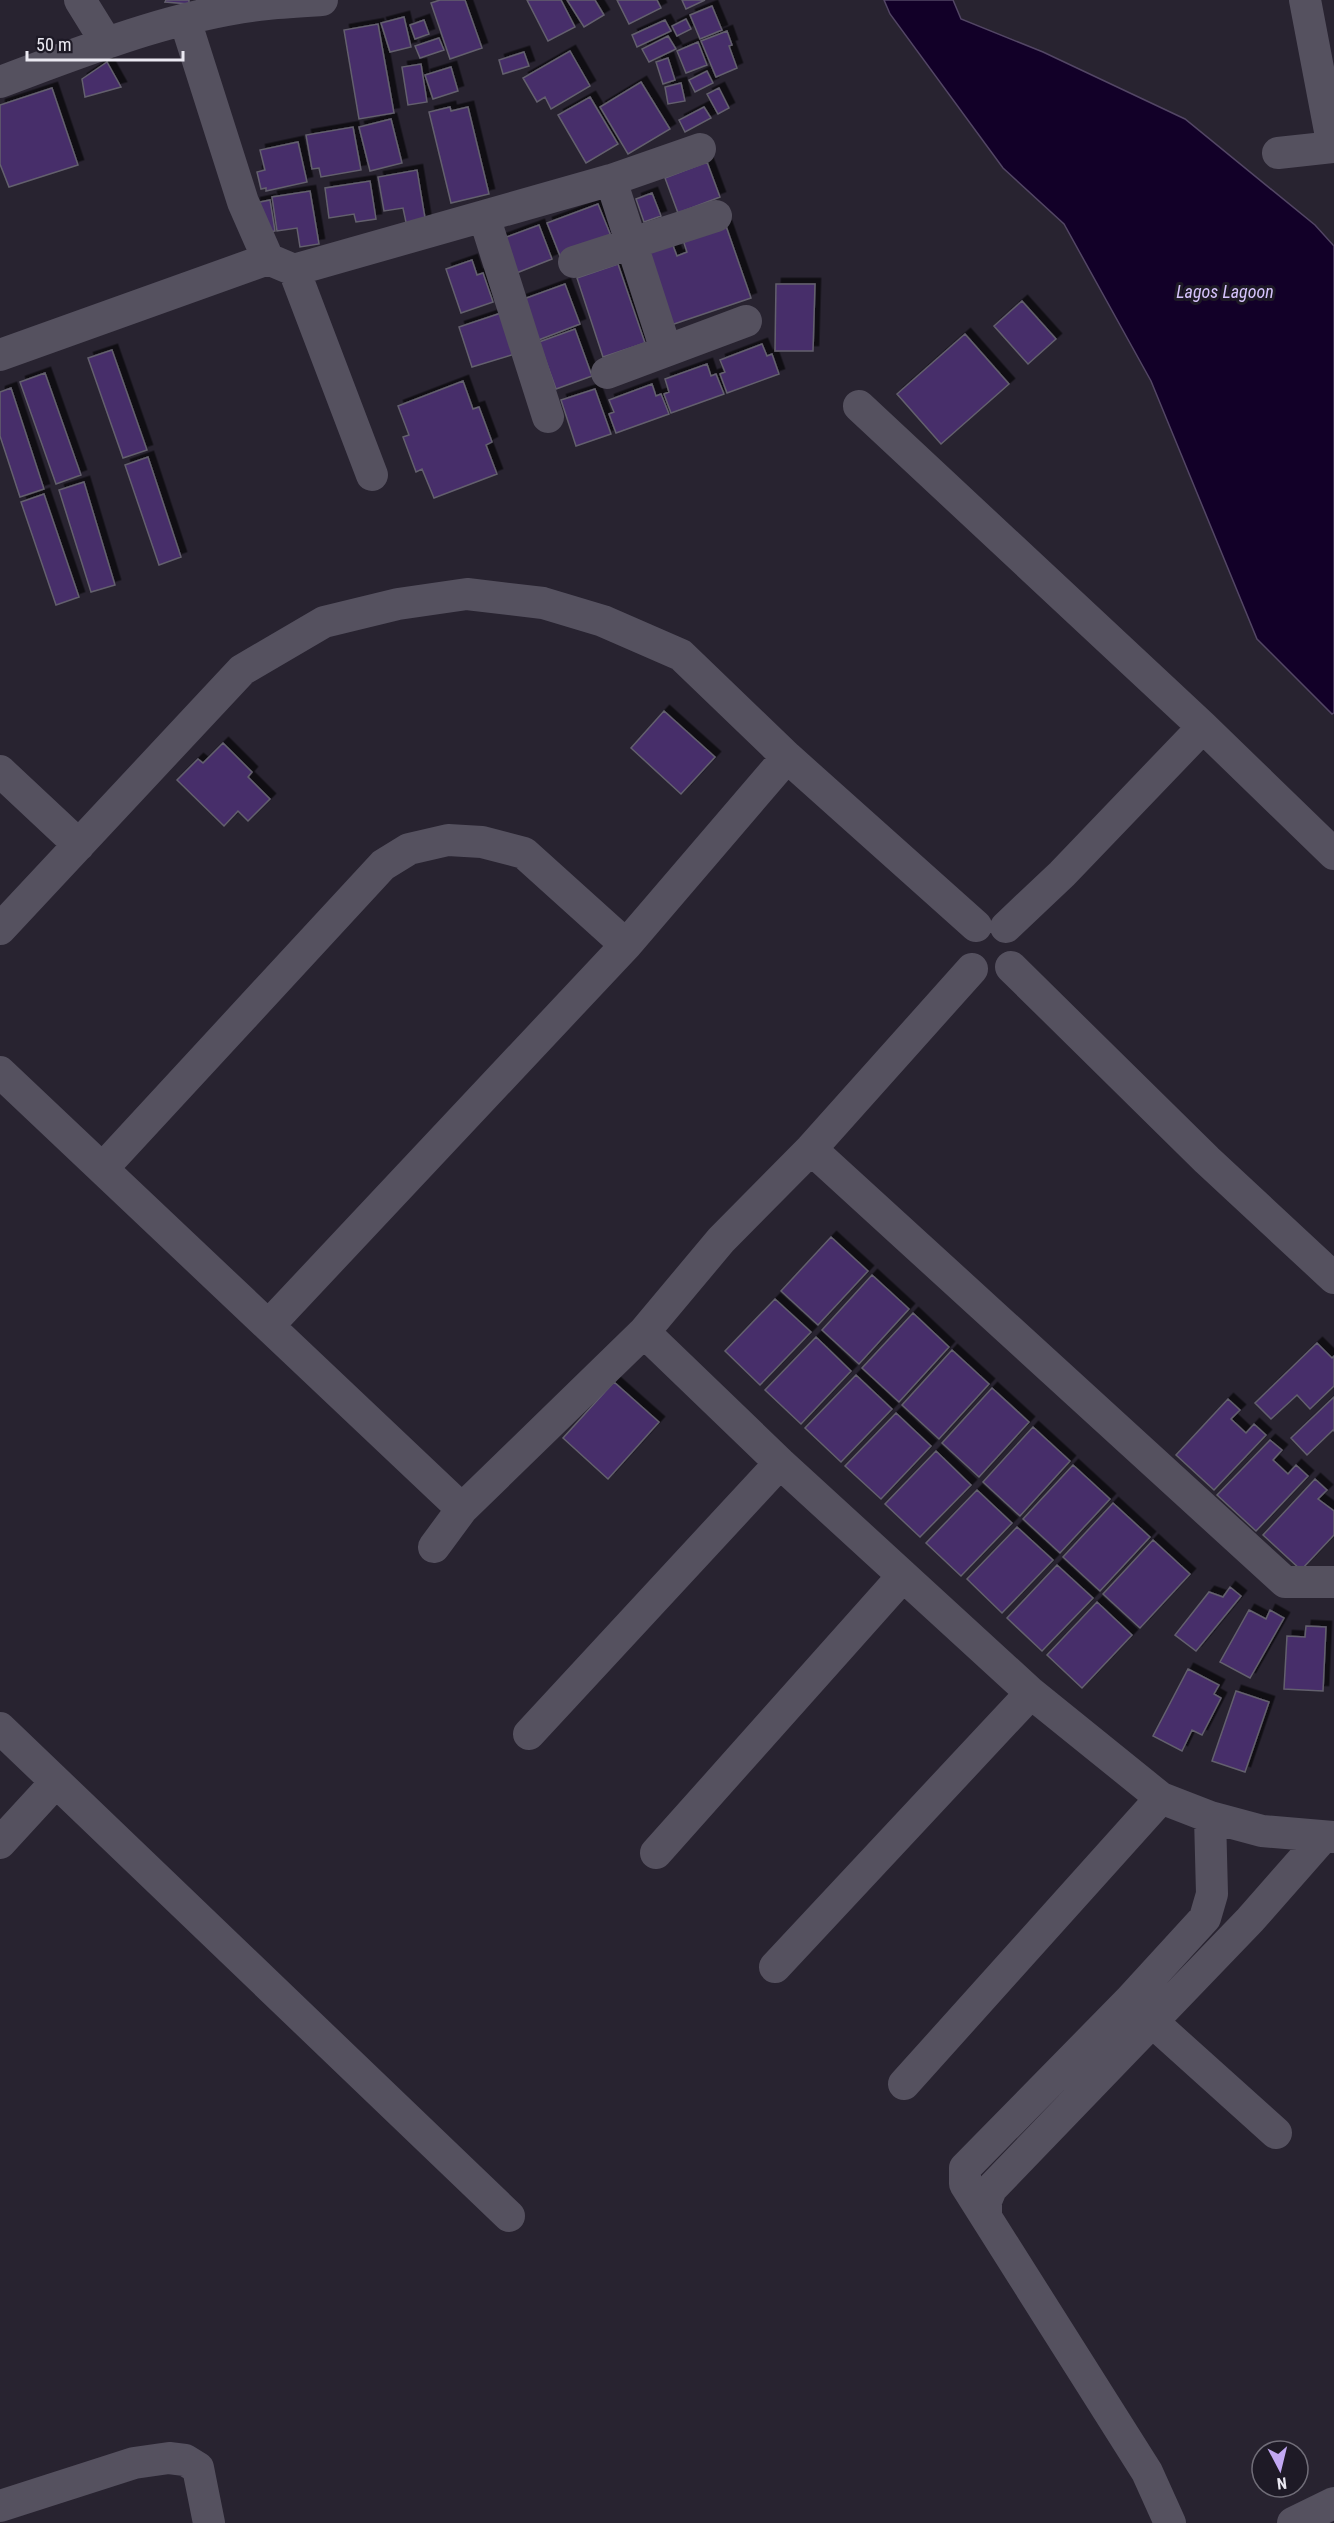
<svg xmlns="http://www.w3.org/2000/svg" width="1334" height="2523" font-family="'Roboto Condensed',sans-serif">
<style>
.water{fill:#120028;stroke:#534665;stroke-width:1.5}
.building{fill:#462d6a;stroke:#64606e;stroke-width:1.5;filter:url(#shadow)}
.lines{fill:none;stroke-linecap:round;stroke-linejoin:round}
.minor{stroke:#55515f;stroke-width:32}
.labels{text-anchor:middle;stroke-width:6;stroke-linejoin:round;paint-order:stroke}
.water-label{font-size:18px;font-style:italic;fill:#d5c2fb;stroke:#1e1a26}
</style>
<defs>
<filter id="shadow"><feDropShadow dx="5.5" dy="-5.5" stdDeviation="0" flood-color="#0009"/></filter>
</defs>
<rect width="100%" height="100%" fill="#282330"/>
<path class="water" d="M884 0H953L961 19 1043 52 1185 119 1315 225 1334 246V713L1332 714 1257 639 1151 381 1064 224 1003 168 890 14Z"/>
<path class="building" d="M166 0H189V4L165 2Z
M440 0H465L482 48 450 59 431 3Z
M527 0H561L575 27 548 41Z
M567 0H595L604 15 584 27Z
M617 0H657L661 8 629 24Z
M682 0H705L686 9Z
M712 6 722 30 700 39 690 15Z
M404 17 411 47 390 52 381 23Z
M686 19 691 29 677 36 672 26Z
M424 20 429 34 415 39 410 25Z
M665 20 671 31 637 47 632 35Z
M378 24 394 113 359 119 344 30Z
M727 31 732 45 729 46 737 68 716 77 701 41Z
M668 36 676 49 649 62 642 49Z
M439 38 444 50 420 58 415 46Z
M698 42 707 65 686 73 677 51Z
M570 51 590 86 551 109 545 97 537 102 523 78Z
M524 52 529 66 503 74 499 60Z
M668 58 675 80 663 84 656 62Z
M107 62 121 87 85 97 82 79Z
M421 64 427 102 408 105 402 67Z
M451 67 458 91 433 99 425 75Z
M707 71 713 83 695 92 689 80Z
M641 82 670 129 628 154 600 107Z
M681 83 685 101 668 104 665 87Z
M52 88 78 165 9 187 0 164V105Z
M719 88 729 108 718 114 707 94Z
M590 97 618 144 586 163 558 115Z
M450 107 451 111 468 107 489 194 451 203 429 112Z
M704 107 711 118 685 132 679 120Z
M391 119 402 163 370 171 359 127Z
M353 127 361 170 321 177 319 168 312 169 306 135Z
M298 142 307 182 266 191V188L261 189 257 172 265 170 260 150Z
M707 162 720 197 678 213 665 178Z
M417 170 426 224 407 227 403 208 384 211 378 177Z
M370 181 376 219 356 222 354 214 329 218 325 188Z
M310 191 319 244 300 247 297 228 277 231 272 197Z
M652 193 661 216 644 222 636 199Z
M270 200 275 231 261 234 255 203Z
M598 204 613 241 562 261 547 223Z
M539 225 552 259 514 274 501 239Z
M726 226 751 298 671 325 646 252 672 243 677 256 687 252 683 240Z
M472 260 477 275 483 273 493 302 461 313 446 269Z
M618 264 645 343 603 357 577 278Z
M565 284 580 324 536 341 521 300Z
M776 284H815L813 351H775Z
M1022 301 1056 339 1028 364 994 326Z
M504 312 518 353 472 367 459 327Z
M575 329 592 376 556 389 539 342Z
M965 334 1009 384 941 444 897 394Z
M762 344 767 356 772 354 779 374 727 393 720 374 725 372 720 360Z
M112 350 147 450 123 458 88 358Z
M707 364 711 376 716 374 724 394 671 413 664 394 669 392 665 379Z
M45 373 81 475 56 484 20 382Z
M463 381 473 409 479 407 492 442 486 445 497 474 434 498 422 469 416 472 403 437 409 435 398 406Z
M652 384 656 396 661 394 669 414 616 433 609 414 614 412 609 400Z
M11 388 44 489 20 497 0 436V392Z
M595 389 611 434 576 446 561 400Z
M148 457 181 557 159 565 125 465Z
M84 482 115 585 91 592 59 490Z
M44 494 79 597 56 605 21 502Z
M664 711 715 757 681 794 631 748Z
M223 743 252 772 248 777 270 799 248 821 238 811 224 826 177 780 198 759 203 763Z
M831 1237 868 1271 818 1325 781 1291Z
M872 1275 909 1309 859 1364 822 1330Z
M775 1299 811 1332 760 1385 725 1351Z
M913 1313 949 1347 899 1402 862 1368Z
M816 1337 851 1371 801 1424 765 1390Z
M1317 1343 1332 1358 1334 1356V1386L1310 1409 1297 1395 1271 1419 1255 1403Z
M952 1350 989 1384 939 1439 902 1405Z
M856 1375 892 1409 841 1462 805 1428Z
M614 1382 659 1422 608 1479 563 1438Z
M992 1388 1029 1422 979 1477 942 1443Z
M1334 1397V1431L1333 1430 1307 1455 1291 1438Z
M1228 1399 1240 1410 1231 1419 1246 1433 1254 1424 1266 1435 1214 1490 1176 1455Z
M896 1413 931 1446 881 1499 845 1466Z
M1033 1427 1070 1461 1020 1516 983 1482Z
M1270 1440 1282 1450 1273 1460 1288 1474 1296 1465 1308 1476 1256 1531 1217 1495Z
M936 1451 971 1485 920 1537 885 1504Z
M1073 1465 1110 1499 1060 1553 1023 1519Z
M1315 1479 1327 1490 1318 1499 1334 1511V1535L1301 1570 1263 1535Z
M977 1490 1012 1523 961 1576 926 1543Z
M1113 1503 1150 1537 1100 1591 1063 1557Z
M1017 1527 1053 1560 1002 1613 967 1579Z
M1153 1540 1190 1574 1140 1628 1103 1594Z
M1057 1565 1093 1598 1042 1651 1007 1618Z
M1230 1587 1241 1596 1196 1651 1175 1635 1209 1592 1223 1597Z
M1097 1602 1132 1635 1082 1688 1047 1655Z
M1249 1610 1266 1619 1270 1610 1284 1618 1250 1678 1220 1662Z
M1306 1626 1326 1627 1323 1691 1284 1689 1287 1636 1305 1637Z
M1188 1669 1219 1685 1214 1694 1221 1698 1202 1735 1192 1730 1182 1751 1153 1736Z
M1236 1691 1269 1702 1245 1772 1212 1761Z"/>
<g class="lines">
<path class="minor" d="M80 0 106 42
M1305 0 1333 147
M185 20 243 202 268 259 294 270 611 180 700 149
M0 82C86 50 175 14 267 4 285 2 304 1 322 0
M1278 153 1334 147
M611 180 666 350
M484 216 548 417
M574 262 716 216
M294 270 372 475
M0 355 268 259
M607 373 746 321
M859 406 1203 727 1062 874 1006 927
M1203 727 1334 854
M787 757 976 926
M0 771 79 845
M0 929 242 670 324 622 398 604 467 594 543 603 603 621 681 655 787 757 626 945 269 1325
M1011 967 1207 1160 1334 1278
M0 1072 462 1509
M811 1149 1285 1582H1334
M103 1168 383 865 409 849 448 840 482 842 524 853 626 945
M644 1332 780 1463 1031 1693 1161 1798 1210 1817 1262 1831 1334 1837
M434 1547 462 1509 644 1332 721 1240 811 1149 972 969
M0 1728 509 2216
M529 1734 780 1463
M0 1843 56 1782
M656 1853 903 1576
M775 1967 1031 1693
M1136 2007 1276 2133
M904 2084 1161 1798
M986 2215V2201L991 2189 1250 1920 1323 1837
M0 2506 134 2463 169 2458 185 2460 198 2468 209 2523
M1170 2523 1147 2472 965 2184V2168L1129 2001 1205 1918 1212 1894 1210 1817
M1293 2523 1334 2503"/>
</g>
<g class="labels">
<g class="water-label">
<text x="1225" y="298">Lagos Lagoon</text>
</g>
</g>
<g transform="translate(1280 2469) rotate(173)"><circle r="28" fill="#1e1a26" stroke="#706d78" stroke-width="1.5"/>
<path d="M0-4.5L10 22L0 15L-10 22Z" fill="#c2a8f3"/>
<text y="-9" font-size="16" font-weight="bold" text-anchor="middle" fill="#ebe9f2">N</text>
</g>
<path d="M27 51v9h156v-9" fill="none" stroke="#ebe9f2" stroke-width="3"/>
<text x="36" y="51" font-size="18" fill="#ebe9f2" stroke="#1e1a26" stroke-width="4.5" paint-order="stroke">50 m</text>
</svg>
